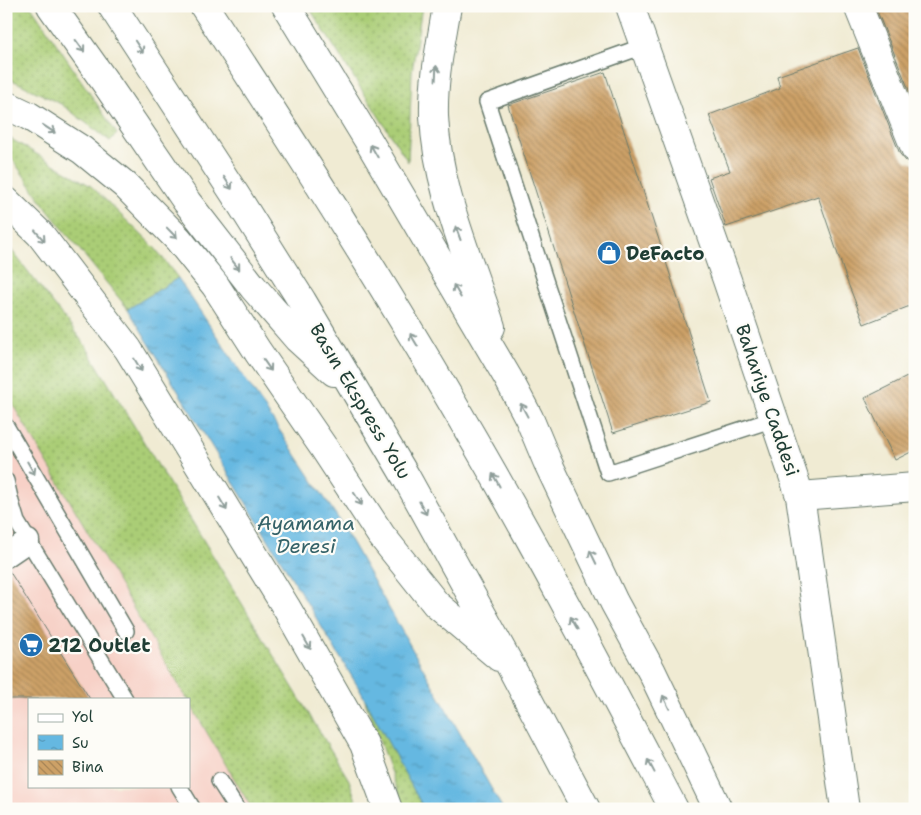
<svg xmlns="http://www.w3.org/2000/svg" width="921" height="815" font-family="'Shantell Sans',sans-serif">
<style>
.built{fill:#f7d1c7}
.grass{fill:url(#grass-dots);stroke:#648555}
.water{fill:url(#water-ripples);stroke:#427a8a}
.building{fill:url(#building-back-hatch)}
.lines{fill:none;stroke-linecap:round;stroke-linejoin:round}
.service-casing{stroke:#687a6c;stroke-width:18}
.pedestrian-casing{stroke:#687a6c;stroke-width:25}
.minor-casing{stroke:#687a6c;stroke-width:30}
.secondary-casing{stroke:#687a6c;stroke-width:30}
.primary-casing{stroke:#687a6c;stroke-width:30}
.motorway-casing{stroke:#687a6c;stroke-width:30}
.service{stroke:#fff;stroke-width:15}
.pedestrian{stroke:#fff;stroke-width:22}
.minor{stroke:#fff;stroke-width:28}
.secondary{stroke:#fff;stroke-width:28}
.primary{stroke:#fff;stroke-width:28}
.motorway{stroke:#fff;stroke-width:28}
.oneway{stroke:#8f9e9a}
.labels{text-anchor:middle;stroke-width:4.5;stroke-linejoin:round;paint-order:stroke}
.poi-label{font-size:19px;font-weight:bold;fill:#1f3d34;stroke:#fdfcf7;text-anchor:start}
.street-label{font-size:19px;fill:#1f3d34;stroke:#fdfcf7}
.water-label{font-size:20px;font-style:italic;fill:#346268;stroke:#fdfcf7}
</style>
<defs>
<pattern id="grass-dots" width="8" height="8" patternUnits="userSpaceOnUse" patternTransform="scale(1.25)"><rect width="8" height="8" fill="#aacd76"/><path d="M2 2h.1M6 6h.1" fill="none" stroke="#8aa862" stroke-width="1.8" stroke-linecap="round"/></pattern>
<pattern id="water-ripples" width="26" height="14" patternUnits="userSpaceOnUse" patternTransform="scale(1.25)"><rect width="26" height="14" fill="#65b8e1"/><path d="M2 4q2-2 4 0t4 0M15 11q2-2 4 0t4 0" fill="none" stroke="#5397b7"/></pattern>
<pattern id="building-back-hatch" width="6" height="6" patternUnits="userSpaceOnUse" patternTransform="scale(1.25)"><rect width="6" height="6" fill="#cda167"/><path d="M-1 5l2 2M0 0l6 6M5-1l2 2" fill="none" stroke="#a68456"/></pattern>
</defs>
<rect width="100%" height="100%" fill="#fdfcf7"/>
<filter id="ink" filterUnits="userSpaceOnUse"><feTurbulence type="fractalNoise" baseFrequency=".02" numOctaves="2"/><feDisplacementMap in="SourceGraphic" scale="10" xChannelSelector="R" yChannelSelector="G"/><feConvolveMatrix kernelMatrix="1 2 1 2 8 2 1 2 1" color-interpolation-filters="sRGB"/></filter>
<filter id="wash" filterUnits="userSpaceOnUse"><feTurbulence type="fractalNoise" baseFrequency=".0096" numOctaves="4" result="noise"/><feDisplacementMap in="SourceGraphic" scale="20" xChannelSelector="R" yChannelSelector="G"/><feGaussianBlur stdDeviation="1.12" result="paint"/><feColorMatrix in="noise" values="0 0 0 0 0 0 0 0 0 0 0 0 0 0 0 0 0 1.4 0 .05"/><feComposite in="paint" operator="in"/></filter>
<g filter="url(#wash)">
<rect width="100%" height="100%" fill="#f0ebd3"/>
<path class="built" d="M6 400H10L187 699H29V786H189V702L252 809H6Z"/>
<path class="grass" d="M6 6H31L117 134 110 141 61 104 6 77Z
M308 6H422L412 72 408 162Z
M6 136 91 186 155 248 178 278 128 309 49 212 6 150Z
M6 243 85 345 349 780 359 809H252L189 702V699H187L10 400 6 390Z
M361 690 424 809H404Z"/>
<path class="water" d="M178 278 336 515 503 809H424L360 690 128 309Z"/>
<g id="blocks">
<path class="building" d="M875 6H915V105Z
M858 48 900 154 906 161 915 163V304L864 324 847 281 818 196 726 227 709 178 730 171 709 115 780 88 777 76Z
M605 72 711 402 613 433 508 105Z
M915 373V450L895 460 865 398Z
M6 569H8L90 699H6Z"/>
</g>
</g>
<g filter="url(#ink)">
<use href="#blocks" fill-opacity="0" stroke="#687a6c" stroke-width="1"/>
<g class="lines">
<g class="service-casing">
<path id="service" d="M644 46 487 102 608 473 774 419
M6 426 126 631
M6 481 11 502 17 522 125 699
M219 781 237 809
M179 786 193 809"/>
</g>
<g class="pedestrian-casing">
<path id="pedestrian" d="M6 556 28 541"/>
</g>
<g class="minor-casing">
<path id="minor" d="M858 6 915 148
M6 201 40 234 128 349 286 607 364 744 388 809"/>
</g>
<g class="secondary-casing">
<path id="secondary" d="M800 496 915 487"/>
</g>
<g class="primary-casing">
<path id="primary" d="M630 6 727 280 800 496 845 809"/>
</g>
<g class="motorway-casing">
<path id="motorway" d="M51 6 105 82 187 202 253 287 298 339 334 372
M112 6 236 196 302 301 406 477 511 667 586 809
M204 6C294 143 382 281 464 423 538 549 606 680 674 809
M286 6 368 140 508 378 529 418 547 461 614 602 652 672 718 809
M447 6C441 43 433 78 434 116 437 189 469 258 491 327
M6 105 29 116 82 150 125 185 178 239 215 285 258 352 324 448 381 535 436 604 499 657"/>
</g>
<use href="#service" class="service"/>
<use href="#pedestrian" class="pedestrian"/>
<use href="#minor" class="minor"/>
<use href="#secondary" class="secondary"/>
<use href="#primary" class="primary"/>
<use href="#motorway" class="motorway"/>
</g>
<defs><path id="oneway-shaft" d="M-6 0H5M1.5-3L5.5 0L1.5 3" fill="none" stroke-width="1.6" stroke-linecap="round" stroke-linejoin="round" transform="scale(1.25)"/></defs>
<g class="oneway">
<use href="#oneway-shaft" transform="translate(80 46) rotate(54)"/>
<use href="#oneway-shaft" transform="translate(139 47) rotate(57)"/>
<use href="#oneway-shaft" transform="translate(436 73) rotate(-87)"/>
<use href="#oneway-shaft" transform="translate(49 129) rotate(33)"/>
<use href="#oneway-shaft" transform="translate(374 151) rotate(-120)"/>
<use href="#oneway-shaft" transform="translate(228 183) rotate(57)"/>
<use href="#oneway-shaft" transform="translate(172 233) rotate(46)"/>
<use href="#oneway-shaft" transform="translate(458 233) rotate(-110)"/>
<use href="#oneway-shaft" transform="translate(40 236) rotate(49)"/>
<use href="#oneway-shaft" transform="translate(235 264) rotate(52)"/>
<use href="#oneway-shaft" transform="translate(457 291) rotate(-120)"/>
<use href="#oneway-shaft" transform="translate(414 340) rotate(-121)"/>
<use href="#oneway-shaft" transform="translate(138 365) rotate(59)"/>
<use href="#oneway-shaft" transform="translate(267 365) rotate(55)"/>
<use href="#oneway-shaft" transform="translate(524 410) rotate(-118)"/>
<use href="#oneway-shaft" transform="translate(31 468) rotate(60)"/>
<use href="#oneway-shaft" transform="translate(496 480) rotate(-119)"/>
<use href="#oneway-shaft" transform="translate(358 499) rotate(57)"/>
<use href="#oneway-shaft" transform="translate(223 504) rotate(59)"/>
<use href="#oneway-shaft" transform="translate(423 508) rotate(61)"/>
<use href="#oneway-shaft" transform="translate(593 557) rotate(-116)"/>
<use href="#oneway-shaft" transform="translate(574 623) rotate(-119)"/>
<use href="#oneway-shaft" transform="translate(307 643) rotate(60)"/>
<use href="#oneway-shaft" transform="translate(666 702) rotate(-116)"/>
<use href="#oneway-shaft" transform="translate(651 766) rotate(-118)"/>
</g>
</g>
<defs>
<g id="shop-disc" transform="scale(1.25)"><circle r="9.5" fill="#1f6fb2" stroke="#fdfcf7"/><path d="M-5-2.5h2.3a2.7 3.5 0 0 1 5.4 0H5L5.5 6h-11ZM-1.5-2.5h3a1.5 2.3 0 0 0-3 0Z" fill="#fff"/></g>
<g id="supermarket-disc" transform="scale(1.25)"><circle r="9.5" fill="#1f6fb2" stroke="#fdfcf7"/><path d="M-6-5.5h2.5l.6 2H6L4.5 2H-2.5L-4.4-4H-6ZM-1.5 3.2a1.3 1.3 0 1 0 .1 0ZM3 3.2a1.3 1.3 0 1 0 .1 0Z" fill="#fff"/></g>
</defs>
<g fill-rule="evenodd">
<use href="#shop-disc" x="609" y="253"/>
<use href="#supermarket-disc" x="31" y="645"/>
</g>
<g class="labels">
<g class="poi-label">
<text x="626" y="260">DeFacto</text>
<text x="48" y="652">212 Outlet</text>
</g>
<g class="street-label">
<text transform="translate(768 400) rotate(71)" y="7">Bahariye Caddesi</text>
<text transform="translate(361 401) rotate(59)" y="7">Basın Ekspress Yolu</text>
</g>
<g class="water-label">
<text x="306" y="530">Ayamama<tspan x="306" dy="23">Deresi</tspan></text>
</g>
</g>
<rect width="921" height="815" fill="none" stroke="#fdfcf7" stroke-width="25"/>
<rect x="28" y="698" width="162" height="90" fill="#fdfcf7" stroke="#a4b0a9"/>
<rect x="38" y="714" width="25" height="8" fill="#ffffff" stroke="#a4b0a9"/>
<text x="72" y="722" font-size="15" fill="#1f3d34">Yol</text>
<rect x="38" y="735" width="25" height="15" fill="url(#water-ripples)" stroke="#a4b0a9"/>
<text x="72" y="748" font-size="15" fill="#1f3d34">Su</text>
<rect x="38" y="760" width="25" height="15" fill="url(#building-back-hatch)" stroke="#a4b0a9"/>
<text x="72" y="772" font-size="15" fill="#1f3d34">Bina</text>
</svg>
